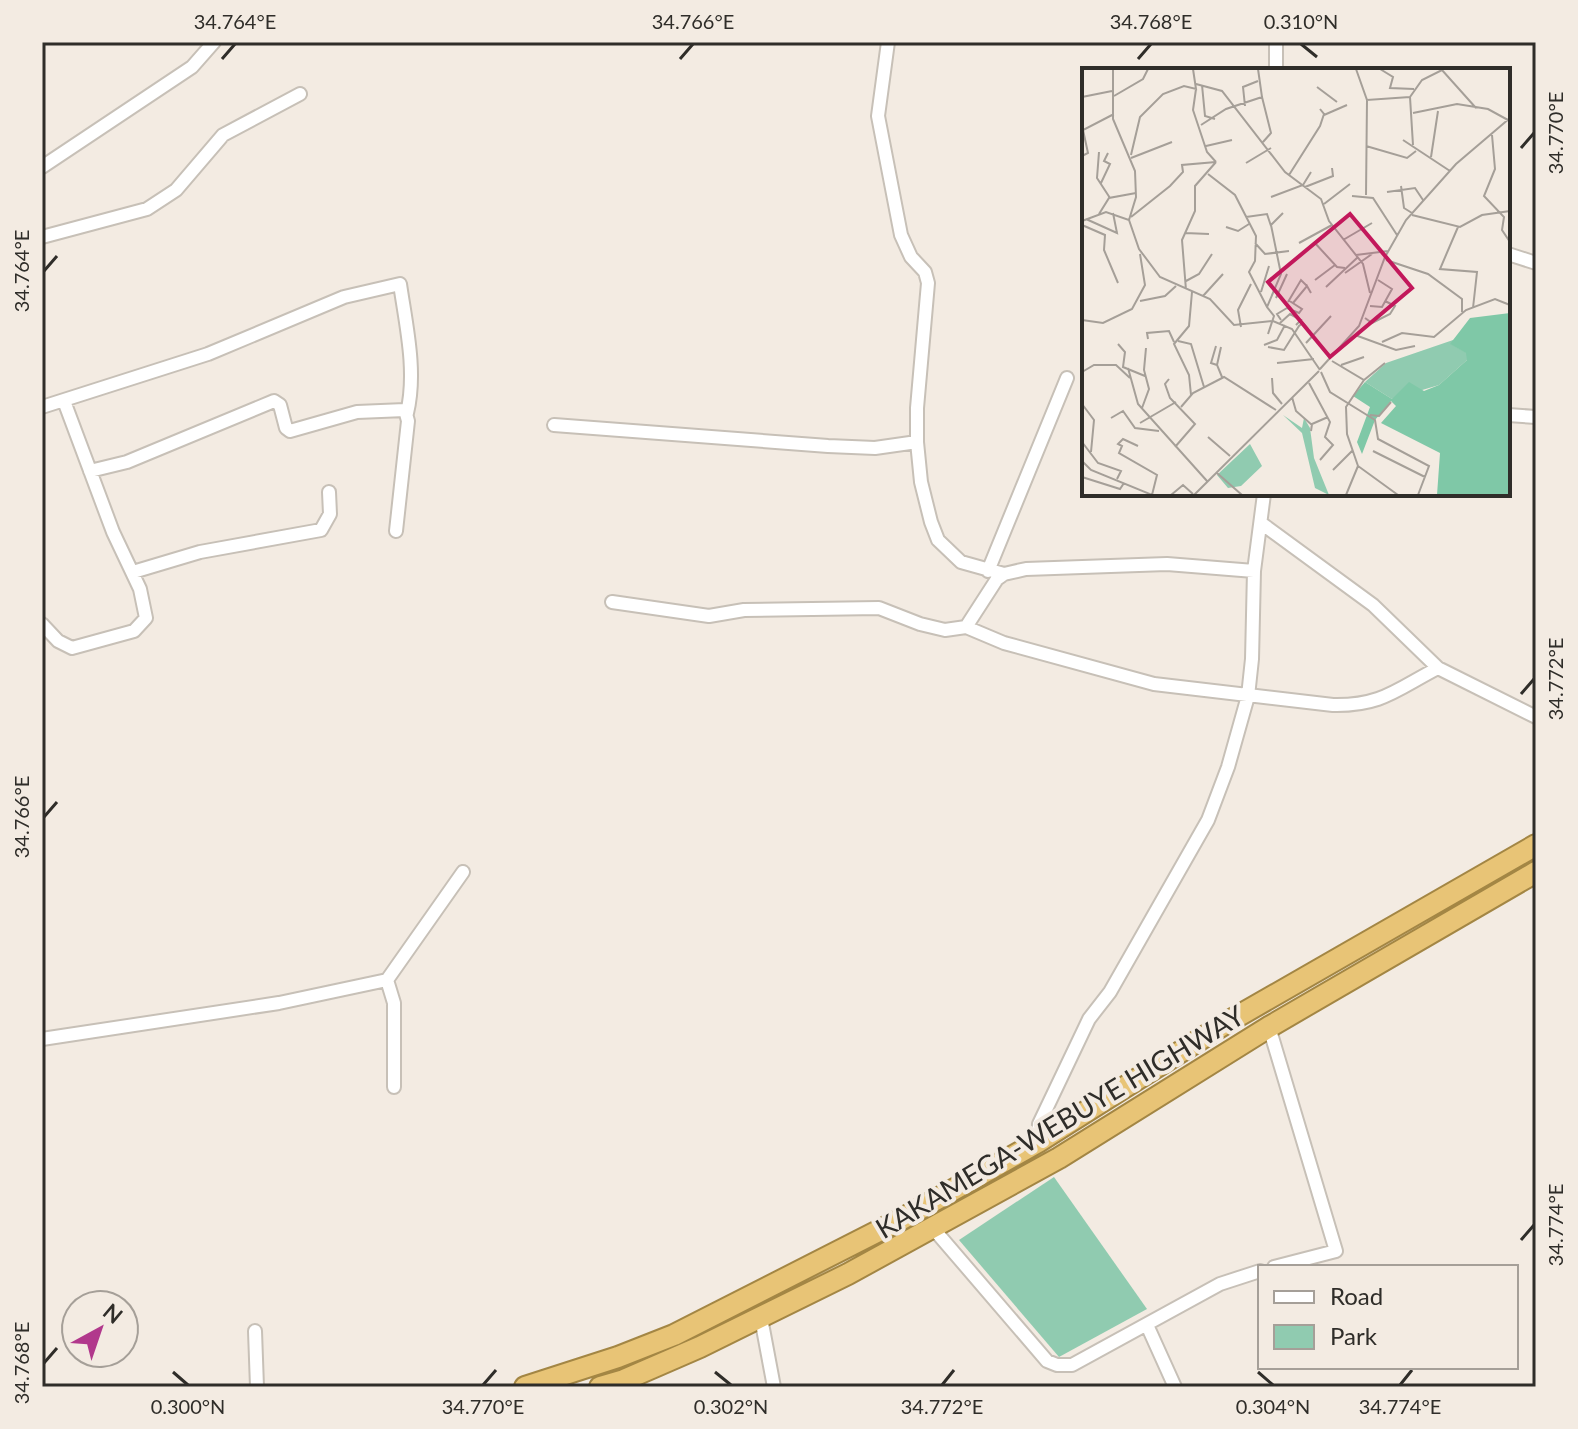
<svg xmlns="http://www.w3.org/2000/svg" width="1578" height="1429" font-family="Lato,sans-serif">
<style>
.green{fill:#90cbb0}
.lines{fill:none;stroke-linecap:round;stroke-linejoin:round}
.minor-casing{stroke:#c7c0b7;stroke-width:16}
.trunk-casing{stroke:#a38644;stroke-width:24}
.minor{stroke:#fff;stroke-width:12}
.trunk{stroke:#e8c476;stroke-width:20}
.ticks{fill:none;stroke:#2f2d29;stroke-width:3}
.labels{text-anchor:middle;stroke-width:8;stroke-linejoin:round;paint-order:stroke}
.street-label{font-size:28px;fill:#2f2d29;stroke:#f3ebe2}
.inset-road{fill:none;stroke:#a59f98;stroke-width:2}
.view{fill:#c2185b;fill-opacity:0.15;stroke:#c2185b;stroke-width:4}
.inset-edge{fill:none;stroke:#2f2d29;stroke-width:4}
.neatline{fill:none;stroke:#2f2d29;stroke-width:3}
.ticks-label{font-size:20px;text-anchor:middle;fill:#2f2d29}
</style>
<rect width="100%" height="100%" fill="#f3ebe2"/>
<path class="green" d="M1054 1177 1147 1309 1059 1357 959 1240Z"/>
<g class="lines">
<g class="minor-casing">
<path id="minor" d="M888 42 878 116 901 235 911 257 925 272 928 283 917 408V442L921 482 931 522 938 540 961 562 1004 574
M1276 70V42
M42 167 192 67 214 42
M42 237 147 209 176 190 223 135 300 94
M1508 254 1536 263
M42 407 208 354 344 297 400 284C406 325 417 372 407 413
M1508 415 1536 417
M554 425 828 446 875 448 917 442
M90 471 127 462 274 401 280 405 286 428 290 431 357 412 405 410 408 421 396 531
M1261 523 1373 605 1438 668 1536 717
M988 571 1067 378
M133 572 200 552 321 530 330 514 329 492
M612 602 709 616 744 610 879 608 920 624 945 630 966 627 997 579 1004 574 1026 569 1167 564 1254 571
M42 624 58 641 72 648 134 631 146 618 140 589 113 532 64 401
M966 627 1004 643 1154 684 1333 705C1382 706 1397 689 1438 668
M1269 1027 1336 1251 1274 1267
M42 1039 279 1003 387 980
M394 1087V1003L387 980 463 872
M1038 1142 1039 1124 1089 1019 1110 992 1208 820 1228 767 1248 696 1252 659 1254 571 1264 494
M932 1227 1047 1361 1057 1365H1072L1220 1284 1260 1271
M761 1318 774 1387
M1147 1325 1175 1387
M255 1331 257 1387"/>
</g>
<g class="trunk-casing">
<path id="trunk" d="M525 1387 618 1357 674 1335 900 1220 1038 1142 1226 1023 1536 845
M600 1387 624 1380 700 1347 848 1274 1059 1158 1269 1027 1536 872"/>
</g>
<use href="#minor" class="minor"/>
<use href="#trunk" class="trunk"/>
</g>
<path class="ticks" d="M1301 44 1317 57M222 59 235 44M680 59 693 44M1138 59 1151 44M1521 148 1534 133M44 271 57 256M1521 694 1534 679M44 817 57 802M1521 1240 1534 1225M44 1363 57 1348M173 1372 188 1385M715 1372 731 1385M1258 1372 1273 1385M483 1385 496 1370M942 1385 954 1370M1400 1385 1412 1370"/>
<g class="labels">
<g class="street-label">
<text transform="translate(1060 1122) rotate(-31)" y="10">KAKAMEGA-WEBUYE HIGHWAY</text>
</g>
</g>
<g transform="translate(1082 68)">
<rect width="428" height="428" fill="#f3ebe2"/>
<path d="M374 271 369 276 385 285V292L357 317 310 331 283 314 304 295ZM201 347 220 360 222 350 228 360 232 390 247 427 233 420 220 365ZM168 376 180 398 159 418 146 420 135 407Z" fill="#90cbb0"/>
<path d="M428 245V427H355L358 385 299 355 314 338 309 333 293 352 280 386 275 374 288 339 271 328 283 314 310 331 327 314 342 323 357 317 385 292 384 285 368 276 388 250Z" fill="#7fc8a7"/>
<path class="inset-road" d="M31 1V51L53 103 54 129 47 152M274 1 285 32 328 29M298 1 311 9 308 20 332 21M114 16 140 23 203 104 239 131 247 153 281 196 288 225M120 17 123 48 133 51M235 19 255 34M114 21 111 42 125 84 134 94M32 28 61 11 66 1M0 29 30 23M180 29 189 65 181 74M163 38 161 19 176 13M331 45 375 36 406 41 426 52M242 47 265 37M119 57 144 41 180 29 176 1M410 67 413 101 402 128 422 149 420 162 428 174M321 72 368 103M331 77 328 29 340 12 360 2 394 40M124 78 150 72M284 78 325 90 334 83M17 84 15 110 28 130M49 87 58 49 81 26 102 18 114 21 111 1M0 88 6 85 1 62 32 46M349 89 356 43M49 90 90 74M164 95 189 80M126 106 153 127 174 168 173 193 167 204 185 239M207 107 238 58 242 46 238 41M19 115 28 96 22 93 26 85M319 118 322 140 330 145M223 119 251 108 250 100M305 124 333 120 341 132M284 127 285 32M270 128 291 130 315 167M189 129 221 117 229 104M242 136 268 116M17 146 27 130 54 125M330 147 378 159 400 147 428 143M49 149 88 118 101 104 100 97 134 94M164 149 185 146 189 158M4 151 35 165 31 145M0 153 24 144 47 152 57 181 78 209 128 231 152 257 191 253 210 261 238 302M0 157 23 167 22 182 36 215M144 159 156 163 167 156M376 159 358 201 395 204 391 240M103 165 127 166M261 172 290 155M232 174 255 199 263 200M173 175 183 186 207 183M217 175 250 157M274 187 306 183M304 192 346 206 380 231V244M263 205 290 186M233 212 253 197M104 213 117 206 130 186M244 219 276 189M104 222 100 172 113 143V118L134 94M179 224 187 198M121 228 141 206M194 230 205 206M58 233 83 228 94 218M206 234 219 212 225 218M211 235 225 218 229 225M288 238 300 239 310 221 296 212M283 250 290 255 308 246 313 238 303 233M0 252 21 255 50 241 63 217 58 186M199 252 195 246 205 240 217 245 220 241 206 232M198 255 208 246 219 252 214 257M159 259 156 242 169 216M186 266 192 248 185 239 199 206 189 157 201 145M273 267 314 282 333 278M66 271 65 265 87 263 92 274M96 273 109 276 122 319M300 274 320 265 352 269 384 242 413 231 428 237M224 275 249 248M36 276 43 284 41 299 63 308M182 277 195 272 203 257M134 278 129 295 135 297M139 279 135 297 140 309M186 279 202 282 217 258 221 255 226 261M250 293 282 312 303 295M195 295 232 291M259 297 282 289M46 300 56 336 125 413M238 301 277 258 303 189 324 152 374 96 428 50M0 304 12 297H34L48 310M239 304 248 324 293 352 296 371 347 398 336 427M190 310 191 325 200 336M87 311 83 316 88 330 113 356 93 379M282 312 264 339 265 366 276 398 316 427M227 315 248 354 243 369 251 377 238 392M109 327 107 307 92 276 107 258 110 224M210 329 214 343 230 357M0 336 12 352 9 384M99 339 111 325 142 309 194 342M60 340 67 321 62 302 64 280M288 347 297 348 309 334M29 350 41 343 53 360 77 363M58 355 94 334M229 363 230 356 246 349M126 369 148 388M0 374 16 395 39 403 35 411M291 383 343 409M0 393 9 402 70 427 75 407 37 385 40 378 36 376 41 371 56 378M251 402 270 383M135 405 160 427M0 409 38 421 42 415M89 427 101 417 111 426M112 427 237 303M264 427 276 398"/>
<path class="view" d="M268 146 330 220 248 289 186 214Z"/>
<rect width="428" height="428" class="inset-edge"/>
</g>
<rect width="1578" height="1429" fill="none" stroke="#f3ebe2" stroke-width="88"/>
<rect x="1258" y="1265" width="260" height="104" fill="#f3ebe2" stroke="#a59f98" stroke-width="2"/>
<rect x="1274" y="1291" width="40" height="12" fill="#ffffff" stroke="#a59f98" stroke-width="2"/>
<text x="1330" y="1305" font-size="24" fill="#2f2d29">Road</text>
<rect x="1274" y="1325" width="40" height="24" fill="#90cbb0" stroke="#a59f98" stroke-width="2"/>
<text x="1330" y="1345" font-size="24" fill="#2f2d29">Park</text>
<g transform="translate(100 1329) rotate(40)"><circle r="38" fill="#f3ebe2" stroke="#a59f98" stroke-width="2"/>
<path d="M0-6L14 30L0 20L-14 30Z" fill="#b1388c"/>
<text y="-12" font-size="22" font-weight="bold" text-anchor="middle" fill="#2f2d29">N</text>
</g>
<rect x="44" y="44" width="1490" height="1341" class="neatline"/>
<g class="ticks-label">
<text x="235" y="29">34.764°E</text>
<text x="693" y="29">34.766°E</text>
<text x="1151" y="29">34.768°E</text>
<text x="1301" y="29">0.310°N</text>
<text transform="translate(1556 133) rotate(-90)" y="7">34.770°E</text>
<text transform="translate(22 271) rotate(-90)" y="7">34.764°E</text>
<text transform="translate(1556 679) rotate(-90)" y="7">34.772°E</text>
<text transform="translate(22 817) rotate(-90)" y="7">34.766°E</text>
<text transform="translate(1556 1225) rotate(-90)" y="7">34.774°E</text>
<text transform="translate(22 1363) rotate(-90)" y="7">34.768°E</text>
<text x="188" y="1414">0.300°N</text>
<text x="483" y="1414">34.770°E</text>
<text x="731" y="1414">0.302°N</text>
<text x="942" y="1414">34.772°E</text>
<text x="1273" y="1414">0.304°N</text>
<text x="1400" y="1414">34.774°E</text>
</g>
</svg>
